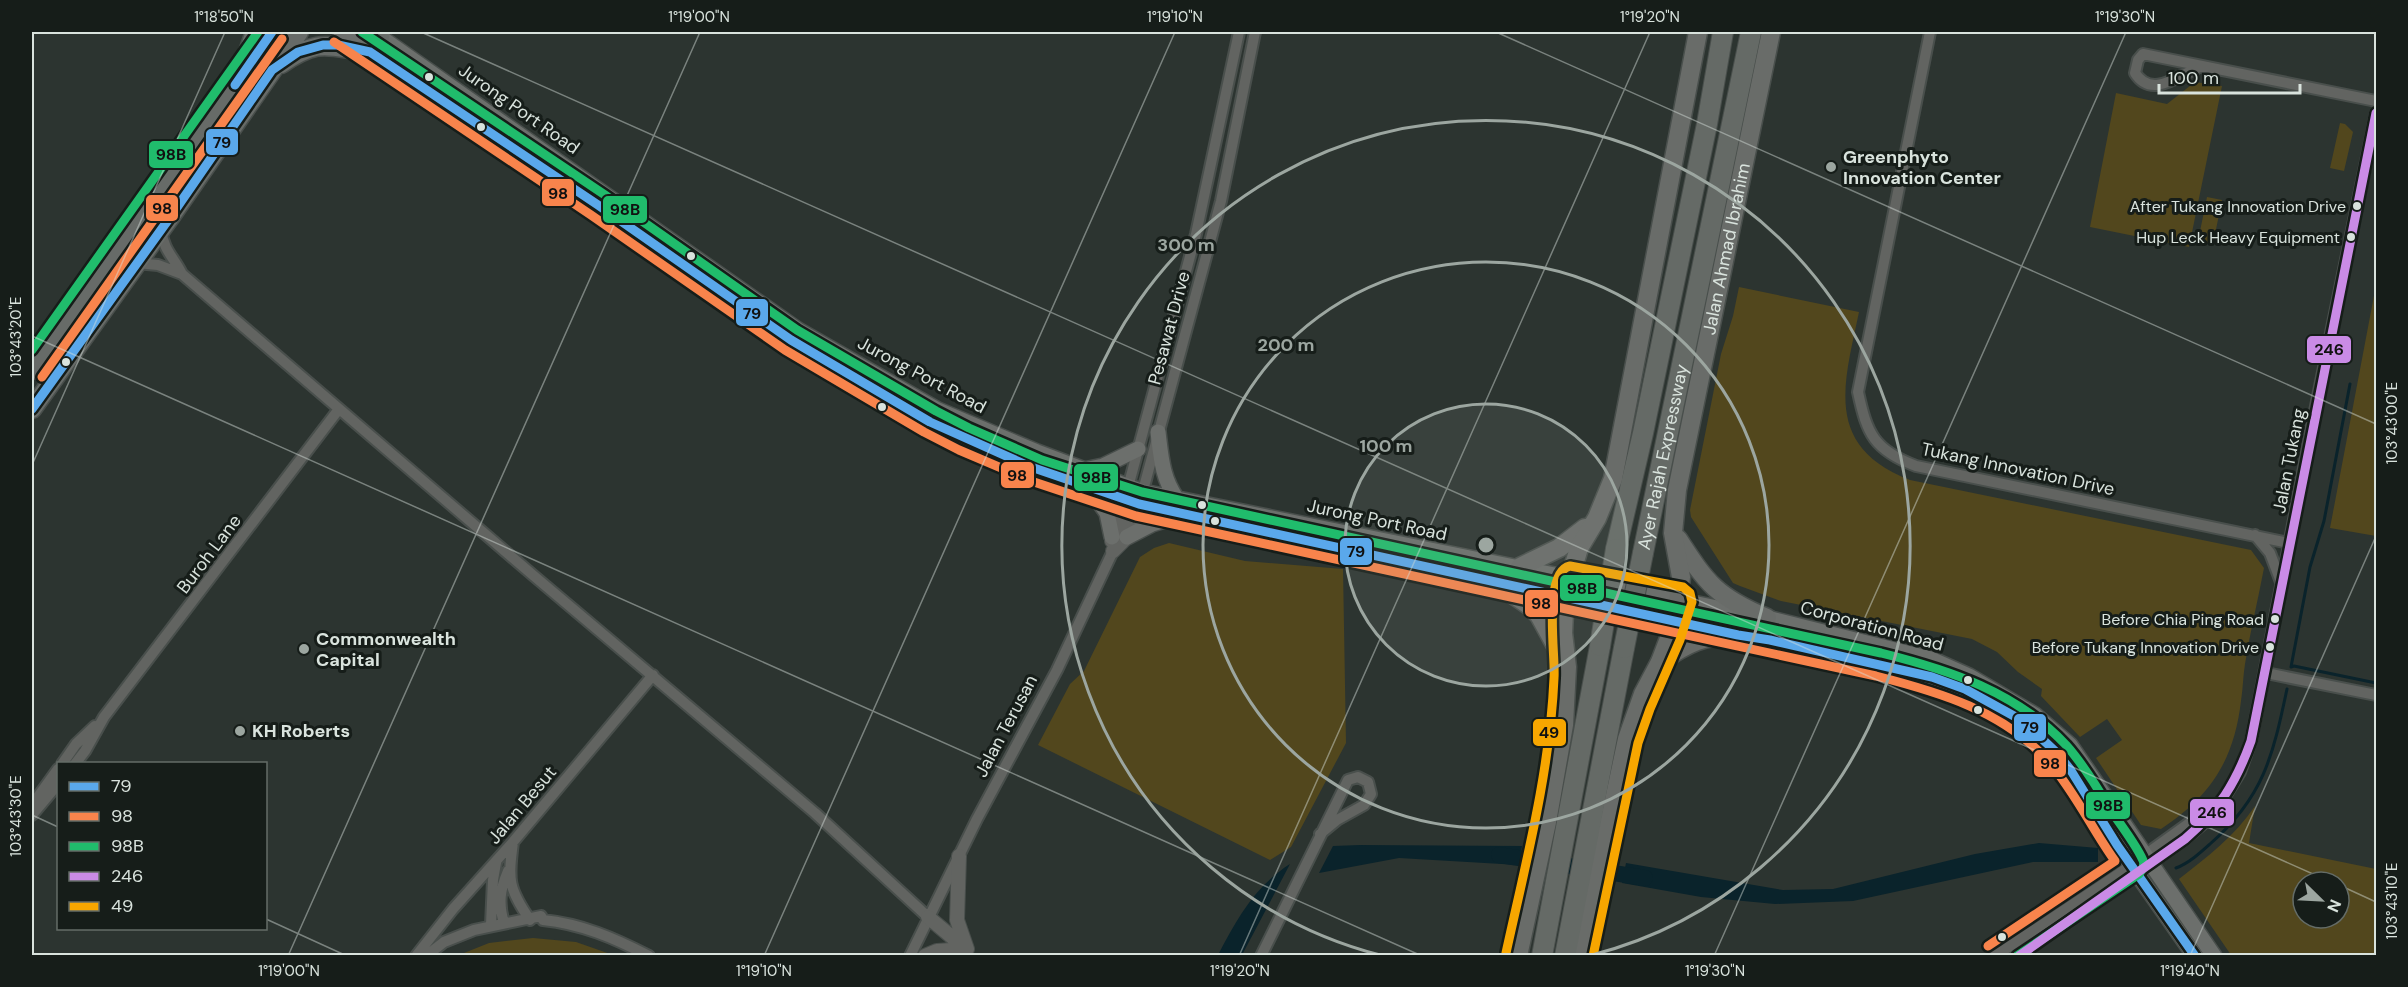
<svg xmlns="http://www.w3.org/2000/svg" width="2408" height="987" font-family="'DM Sans',sans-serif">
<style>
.green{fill:#52471d;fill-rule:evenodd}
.water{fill:#0a232b}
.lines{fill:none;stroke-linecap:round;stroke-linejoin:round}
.stream{stroke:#0a232b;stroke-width:3}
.river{stroke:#0a232b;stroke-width:16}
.minor-casing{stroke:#494f4c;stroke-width:14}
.tertiary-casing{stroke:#494f4c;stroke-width:16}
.secondary-casing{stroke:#494f4c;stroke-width:18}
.primary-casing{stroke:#494f4c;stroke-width:21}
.trunk-casing{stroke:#494f4c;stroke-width:21}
.motorway-casing{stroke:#494f4c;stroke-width:22}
.minor{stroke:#626461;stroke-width:10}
.tertiary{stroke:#626461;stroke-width:14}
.secondary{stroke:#6c6f6c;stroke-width:15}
.primary{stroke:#696c69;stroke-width:18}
.trunk{stroke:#676b68;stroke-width:18}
.motorway{stroke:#656a66;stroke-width:20}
.motorway-bridge-casing{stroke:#494f4c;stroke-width:22;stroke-linecap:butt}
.motorway-bridge{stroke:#656a66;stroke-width:20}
.bus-1-casing{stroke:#161d19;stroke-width:14}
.bus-2-casing{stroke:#161d19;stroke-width:14}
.bus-3-casing{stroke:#161d19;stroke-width:14}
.bus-4-casing{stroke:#161d19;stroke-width:14}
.bus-5-casing{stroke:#161d19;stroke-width:14}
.bus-1{stroke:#5aa8eb;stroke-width:9}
.bus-2{stroke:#f8844c;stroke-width:9}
.bus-3{stroke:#20bc6c;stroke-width:9}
.bus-4{stroke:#ca8be6;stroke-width:9}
.bus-5{stroke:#f7a600;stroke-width:9}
.ticks{fill:none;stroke:#d9e3dd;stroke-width:1.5;stroke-opacity:0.45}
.ring{fill:none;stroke:#9ca6a0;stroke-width:3}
.bus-dot{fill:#d9e3dd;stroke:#161d19;stroke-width:2}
.poi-dot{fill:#9ca6a0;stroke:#161d19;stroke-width:2}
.labels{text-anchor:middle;stroke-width:6;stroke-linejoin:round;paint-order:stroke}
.bus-label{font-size:16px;fill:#d9e3dd;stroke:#161d19;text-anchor:end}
.street-label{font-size:18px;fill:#d9e3dd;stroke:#161d19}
.poi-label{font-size:18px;font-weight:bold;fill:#d9e3dd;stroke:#161d19;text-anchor:start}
.centre{fill:#9ca6a0;stroke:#161d19;stroke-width:3}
.ring-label{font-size:18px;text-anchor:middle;font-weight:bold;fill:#9ca6a0;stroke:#161d19;stroke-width:6;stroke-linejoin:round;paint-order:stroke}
.line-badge{stroke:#161d19;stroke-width:2}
.pale-badge-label{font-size:16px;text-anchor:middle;font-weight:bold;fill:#111}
.neatline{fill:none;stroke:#d9e3dd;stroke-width:2}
.ticks-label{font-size:15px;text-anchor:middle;fill:#d9e3dd}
</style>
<rect width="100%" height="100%" fill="#2c3430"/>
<path class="green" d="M2195 82 2222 86 2189 247 2090 227 2116 93 2167 104Z
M2340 123 2345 124 2353 132 2344 171 2330 168Z
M2207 197 2222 200 2213 244 2198 241Z
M2376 285V536L2330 528Z
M1739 287 1859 312C1844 384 1823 446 1910 480L2251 550 2264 568C2258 600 2250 632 2245 664 2243 676 2243 688 2241 701 2234 760 2211 796 2161 829L2141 825 2096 758 2122 740 2107 719 2080 737 2041 696 2042 689 2018 672 1997 652 1972 639 1781 601 1740 586 1733 583 1691 517 1690 510 1721 354 1733 316Z
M1169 543 1245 561 1343 569 1346 743 1291 847 1270 860 1038 745 1070 684 1084 671 1140 557 1154 548Z
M2255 806 2249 843 2376 869V955H2231L2179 879C2207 857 2235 836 2255 806ZM2303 882H2339V918H2303Z
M533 938 576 942 613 955H459L489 943Z"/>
<path class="water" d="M2039 843 2098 848V862H2033L1853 901 1775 904 1701 897 1622 883 1626 863 1783 890 1833 889 1975 854Z
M1360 845 1522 846 1519 865 1399 858 1319 873 1333 846Z
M1290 864 1242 955H1218C1237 919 1254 887 1290 864Z"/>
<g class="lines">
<path class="stream" d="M2350 384 2324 521 2310 567 2291 667 2294 666 2376 683
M2176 868C2189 863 2200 853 2210 844 2264 797 2273 755 2287 689"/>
<path class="river" d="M1499 855 1645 878"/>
<g class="minor-casing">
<path id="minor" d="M1930 32 1858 392C1867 434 1874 450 1916 466L2289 543
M2202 66C2180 74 2152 100 2135 73L2138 60 2143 54 2376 101
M161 230C164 251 173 256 182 274L534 576 815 813 928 917
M136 263 158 265 182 274
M1127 491 1196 234 1239 32
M1141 498 1221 201 1255 32
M2255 535 2270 553 2281 582
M2266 673 2376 695
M62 764 76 744 95 726
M75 764 85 751 104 717 339 409
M32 805 58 769
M32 815 58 784
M513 842C508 880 508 888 530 920
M504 923C498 903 500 890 508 871
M491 925 493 880 496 863
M416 956 453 909 513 842 653 675
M426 956 444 942 474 930 541 916 543 920C582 924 614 938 649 956
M910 956 977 819 1057 670 1113 551
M1261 956 1348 780 1358 777 1368 782 1371 794 1364 805 1337 820 1320 834
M1995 956 2117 875 2199 816 2213 809
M2018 956 2185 839 2204 823 2227 793 2240 772 2251 741 2315 411 2376 113"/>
</g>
<g class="tertiary-casing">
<path id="tertiary" d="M1112 541 1125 500
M1113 551 1127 537 1139 504
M959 856 957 920 967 949
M928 917 965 948
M925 956 937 951 967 949"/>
</g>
<g class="secondary-casing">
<path id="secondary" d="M341 32 598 205 791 340 930 422 964 439 1038 471 1139 504 1738 635 1770 640 1932 677 1965 689 2023 721 2056 752 2070 769 2117 845 2195 956
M373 32 798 330 938 410 1037 452 1143 492 1767 618 1931 659 1969 676 2035 715 2070 745 2214 956
M1158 432C1161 457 1162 478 1177 499
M1084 470 1103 466 1138 449
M1090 489 1107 513 1112 537
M1127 537 1152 524 1185 514"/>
</g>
<g class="primary-casing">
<g id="primary">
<path d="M1678 539C1707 584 1717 597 1767 618"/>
<path d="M1520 567 1559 548 1585 528"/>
<path d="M1495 582 1530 606 1539 615 1562 657"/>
<path d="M1660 662C1686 644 1705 634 1738 635"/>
<path d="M1518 956 1547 822 1564 725 1567 667 1563 633 1564 612 1570 578 1579 548 1597 518 1613 479 1698 32"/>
<path id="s1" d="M1581 956 1627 739 1643 694 1660 662 1676 620 1681 577 1673 533 1677 490 1771 32"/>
</g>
</g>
<g class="trunk-casing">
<path id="trunk" d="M378 32 380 37
M245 61 255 32
M281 64C321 37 327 47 370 52
M32 370 272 32
M32 409 171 216 299 32"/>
</g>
<g class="motorway-casing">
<g id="motorway">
<path d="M1616 549 1643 433 1707 124 1723 32"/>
<path id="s2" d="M1643 553 1751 32"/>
<path d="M1542 956 1600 646"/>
<path d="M1565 956 1624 648"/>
</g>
</g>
<use href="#minor" class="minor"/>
<use href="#tertiary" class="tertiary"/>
<use href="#secondary" class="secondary"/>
<use href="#primary" class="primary"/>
<use href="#trunk" class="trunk"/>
<use href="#motorway" class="motorway"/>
<g class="motorway-bridge-casing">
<path id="motorway-bridge" d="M1600 646 1616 549
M1624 648 1643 553"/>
</g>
<use href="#motorway-bridge" class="motorway-bridge"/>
<g class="bus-1-casing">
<path id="bus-1" d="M235 85 272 32
M32 409 171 216 272 70 298 52 323 45H338L370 52 598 205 791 340 930 422 1031 467 1139 504 1738 635 1770 640 1932 677 1965 689 2023 721 2056 752 2070 769 2117 845 2195 956"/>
</g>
<g class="bus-2-casing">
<path id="bus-2" d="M334 42 591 215 785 350 924 432 959 450 1034 482 1136 516 1876 676C1939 692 2004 711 2049 762 2075 792 2092 829 2115 861L1988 946
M42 377 282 39"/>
</g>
<g class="bus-3-casing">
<path id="bus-3" d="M362 32 605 195 797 330 936 411 969 428 1042 460 1142 492 1881 653C1950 670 2016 692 2066 745 2083 764 2097 787 2110 809 2119 823 2139 848 2144 863L2143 868 2139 874 2017 956
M32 350 258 32"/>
</g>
<g class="bus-4-casing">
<path id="bus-4" d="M2019 956 2185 839C2219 810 2236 783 2251 741L2376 113"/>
</g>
<g class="bus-5-casing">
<path id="bus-5" d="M1506 953C1526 862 1550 771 1554 678 1556 657 1542 572 1570 566L1683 587 1690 593 1692 602 1680 640 1650 709 1638 743 1593 956"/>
</g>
<use href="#bus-1" class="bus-1"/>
<use href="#bus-2" class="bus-2"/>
<use href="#bus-3" class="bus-3"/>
<use href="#bus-4" class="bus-4"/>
<use href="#bus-5" class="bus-5"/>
</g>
<path class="ticks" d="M421 32 2331 882M1496 32 2376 424M32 336 1422 956M32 465 225 32M32 815 58 827M2339 885 2376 902M266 919 347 956M288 956 700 32M764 956 1175 32M1239 956 1650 32M1714 956 2126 32M2190 956 2376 536"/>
<circle cx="1486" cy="545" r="141" fill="#9ca6a0" fill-opacity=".12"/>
<g class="ring">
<circle cx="1486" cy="545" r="141"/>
<circle cx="1486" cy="545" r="283"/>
<path d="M1380 955A424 424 0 1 1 1592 955"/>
</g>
<g class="bus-dot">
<circle cx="429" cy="77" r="5"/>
<circle cx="481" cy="127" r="5"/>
<circle cx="2357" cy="206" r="5"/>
<circle cx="2351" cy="237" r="5"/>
<circle cx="691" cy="256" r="5"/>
<circle cx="66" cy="362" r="5"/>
<circle cx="882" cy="407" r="5"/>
<circle cx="1202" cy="505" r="5"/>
<circle cx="1215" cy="521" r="5"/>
<circle cx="2275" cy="619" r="5"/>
<circle cx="2270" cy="647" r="5"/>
<circle cx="1968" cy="680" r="5"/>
<circle cx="1978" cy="710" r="5"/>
<circle cx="2002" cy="937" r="5"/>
</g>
<g class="poi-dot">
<circle cx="1831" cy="167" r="6"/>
<circle cx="304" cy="649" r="6"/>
<circle cx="240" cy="731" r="6"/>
</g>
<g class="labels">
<g class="bus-label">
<text x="2346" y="212">After Tukang Innovation Drive</text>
<text x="2340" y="243">Hup Leck Heavy Equipment</text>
<text x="2264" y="625">Before Chia Ping Road</text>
<text x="2259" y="653">Before Tukang Innovation Drive</text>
</g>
<g class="street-label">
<text transform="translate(519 109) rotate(35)" y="6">Jurong Port Road</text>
<text dy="6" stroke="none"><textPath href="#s1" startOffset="728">Jalan Ahmad Ibrahim</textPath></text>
<text transform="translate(1169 328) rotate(-75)" y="6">Pesawat Drive</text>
<text transform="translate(922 375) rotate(28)" y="6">Jurong Port Road</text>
<text dy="6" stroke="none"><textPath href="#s2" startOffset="98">Ayer Rajah Expressway</textPath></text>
<text transform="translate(2289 461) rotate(-79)" y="6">Jalan Tukang</text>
<text transform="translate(2018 469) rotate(12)" y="6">Tukang Innovation Drive</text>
<text transform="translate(1377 520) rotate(12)" y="6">Jurong Port Road</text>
<text transform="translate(209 554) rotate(-53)" y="6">Buroh Lane</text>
<text transform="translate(1872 626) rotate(15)" y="6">Corporation Road</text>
<text transform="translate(1006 726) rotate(-62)" y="6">Jalan Terusan</text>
<text transform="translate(522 805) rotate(-50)" y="6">Jalan Besut</text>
</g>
<g class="poi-label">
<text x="1843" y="163">Greenphyto<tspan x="1843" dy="21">Innovation Center</tspan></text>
<text x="316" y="645">Commonwealth<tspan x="316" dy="21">Capital</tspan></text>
<text x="252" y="737">KH Roberts</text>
</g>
</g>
<circle cx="1486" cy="545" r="9" class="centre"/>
<g class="ring-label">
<text x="1186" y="251">300 m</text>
<text x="1286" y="351">200 m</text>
<text x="1386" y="452">100 m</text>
</g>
<g class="line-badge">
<rect x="205" y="128" width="34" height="28" rx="6" fill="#5aa8eb"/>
<rect x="148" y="140" width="46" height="29" rx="6" fill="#20bc6c"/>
<rect x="541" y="178" width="34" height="29" rx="6" fill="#f8844c"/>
<rect x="145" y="194" width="34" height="28" rx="6" fill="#f8844c"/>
<rect x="602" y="195" width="46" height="29" rx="6" fill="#20bc6c"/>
<rect x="735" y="298" width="34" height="29" rx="6" fill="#5aa8eb"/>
<rect x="2306" y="335" width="46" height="29" rx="6" fill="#ca8be6"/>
<rect x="1000" y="461" width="35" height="28" rx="6" fill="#f8844c"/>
<rect x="1073" y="463" width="46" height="29" rx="6" fill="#20bc6c"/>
<rect x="1339" y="537" width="34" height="29" rx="6" fill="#5aa8eb"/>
<rect x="1559" y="574" width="46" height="28" rx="6" fill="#20bc6c"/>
<rect x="1524" y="589" width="35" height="29" rx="6" fill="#f8844c"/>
<rect x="2013" y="713" width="34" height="29" rx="6" fill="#5aa8eb"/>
<rect x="1532" y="718" width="35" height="29" rx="6" fill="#f7a600"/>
<rect x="2033" y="749" width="34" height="29" rx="6" fill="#f8844c"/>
<rect x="2085" y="791" width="46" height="29" rx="6" fill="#20bc6c"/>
<rect x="2189" y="798" width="46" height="29" rx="6" fill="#ca8be6"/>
</g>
<g class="pale-badge-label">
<text x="222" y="148">79</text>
<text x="171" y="160">98B</text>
<text x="558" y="199">98</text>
<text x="162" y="214">98</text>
<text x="625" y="215">98B</text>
<text x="752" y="319">79</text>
<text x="2329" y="355">246</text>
<text x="1017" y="481">98</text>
<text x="1096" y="483">98B</text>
<text x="1356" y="557">79</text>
<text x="1582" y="594">98B</text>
<text x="1541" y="609">98</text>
<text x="2030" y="733">79</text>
<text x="1549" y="738">49</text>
<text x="2050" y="769">98</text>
<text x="2108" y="811">98B</text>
<text x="2212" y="818">246</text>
</g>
<rect width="2408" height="987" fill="none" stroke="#161d19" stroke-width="66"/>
<rect x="57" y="762" width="210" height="168" fill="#161d19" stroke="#646c67" stroke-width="1.5"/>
<rect x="69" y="782" width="30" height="9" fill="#5aa8eb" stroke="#646c67" stroke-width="1.5"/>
<text x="111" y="792" font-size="18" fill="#d9e3dd">79</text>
<rect x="69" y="812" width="30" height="9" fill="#f8844c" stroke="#646c67" stroke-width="1.5"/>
<text x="111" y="822" font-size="18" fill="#d9e3dd">98</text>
<rect x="69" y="842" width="30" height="9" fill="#20bc6c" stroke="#646c67" stroke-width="1.5"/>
<text x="111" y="852" font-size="18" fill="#d9e3dd">98B</text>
<rect x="69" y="872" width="30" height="9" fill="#ca8be6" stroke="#646c67" stroke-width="1.5"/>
<text x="111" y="882" font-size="18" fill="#d9e3dd">246</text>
<rect x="69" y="902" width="30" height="9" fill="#f7a600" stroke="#646c67" stroke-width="1.5"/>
<text x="111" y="912" font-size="18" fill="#d9e3dd">49</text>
<g transform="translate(2321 900) rotate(114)"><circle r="28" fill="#161d19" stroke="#646c67" stroke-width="1.5"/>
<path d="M0-4.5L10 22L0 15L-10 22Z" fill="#9ca6a0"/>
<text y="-9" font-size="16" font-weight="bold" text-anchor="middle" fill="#d9e3dd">N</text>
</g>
<path d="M2159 84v9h141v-9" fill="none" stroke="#d9e3dd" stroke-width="3"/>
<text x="2168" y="84" font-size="18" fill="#d9e3dd" stroke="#161d19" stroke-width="4.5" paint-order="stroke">100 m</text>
<rect x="33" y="33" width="2342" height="921" class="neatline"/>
<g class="ticks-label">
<text x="224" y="22">1°18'50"N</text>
<text x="699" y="22">1°19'00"N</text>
<text x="1175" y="22">1°19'10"N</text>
<text x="1650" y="22">1°19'20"N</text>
<text x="2125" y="22">1°19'30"N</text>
<text transform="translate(16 337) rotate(-90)" y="5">103°43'20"E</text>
<text transform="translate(2392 423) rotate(-90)" y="5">103°43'00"E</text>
<text transform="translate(16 816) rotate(-90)" y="5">103°43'30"E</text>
<text transform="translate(2392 901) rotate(-90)" y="5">103°43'10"E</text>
<text x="289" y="976">1°19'00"N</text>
<text x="764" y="976">1°19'10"N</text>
<text x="1240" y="976">1°19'20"N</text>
<text x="1715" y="976">1°19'30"N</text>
<text x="2190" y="976">1°19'40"N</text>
</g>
</svg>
